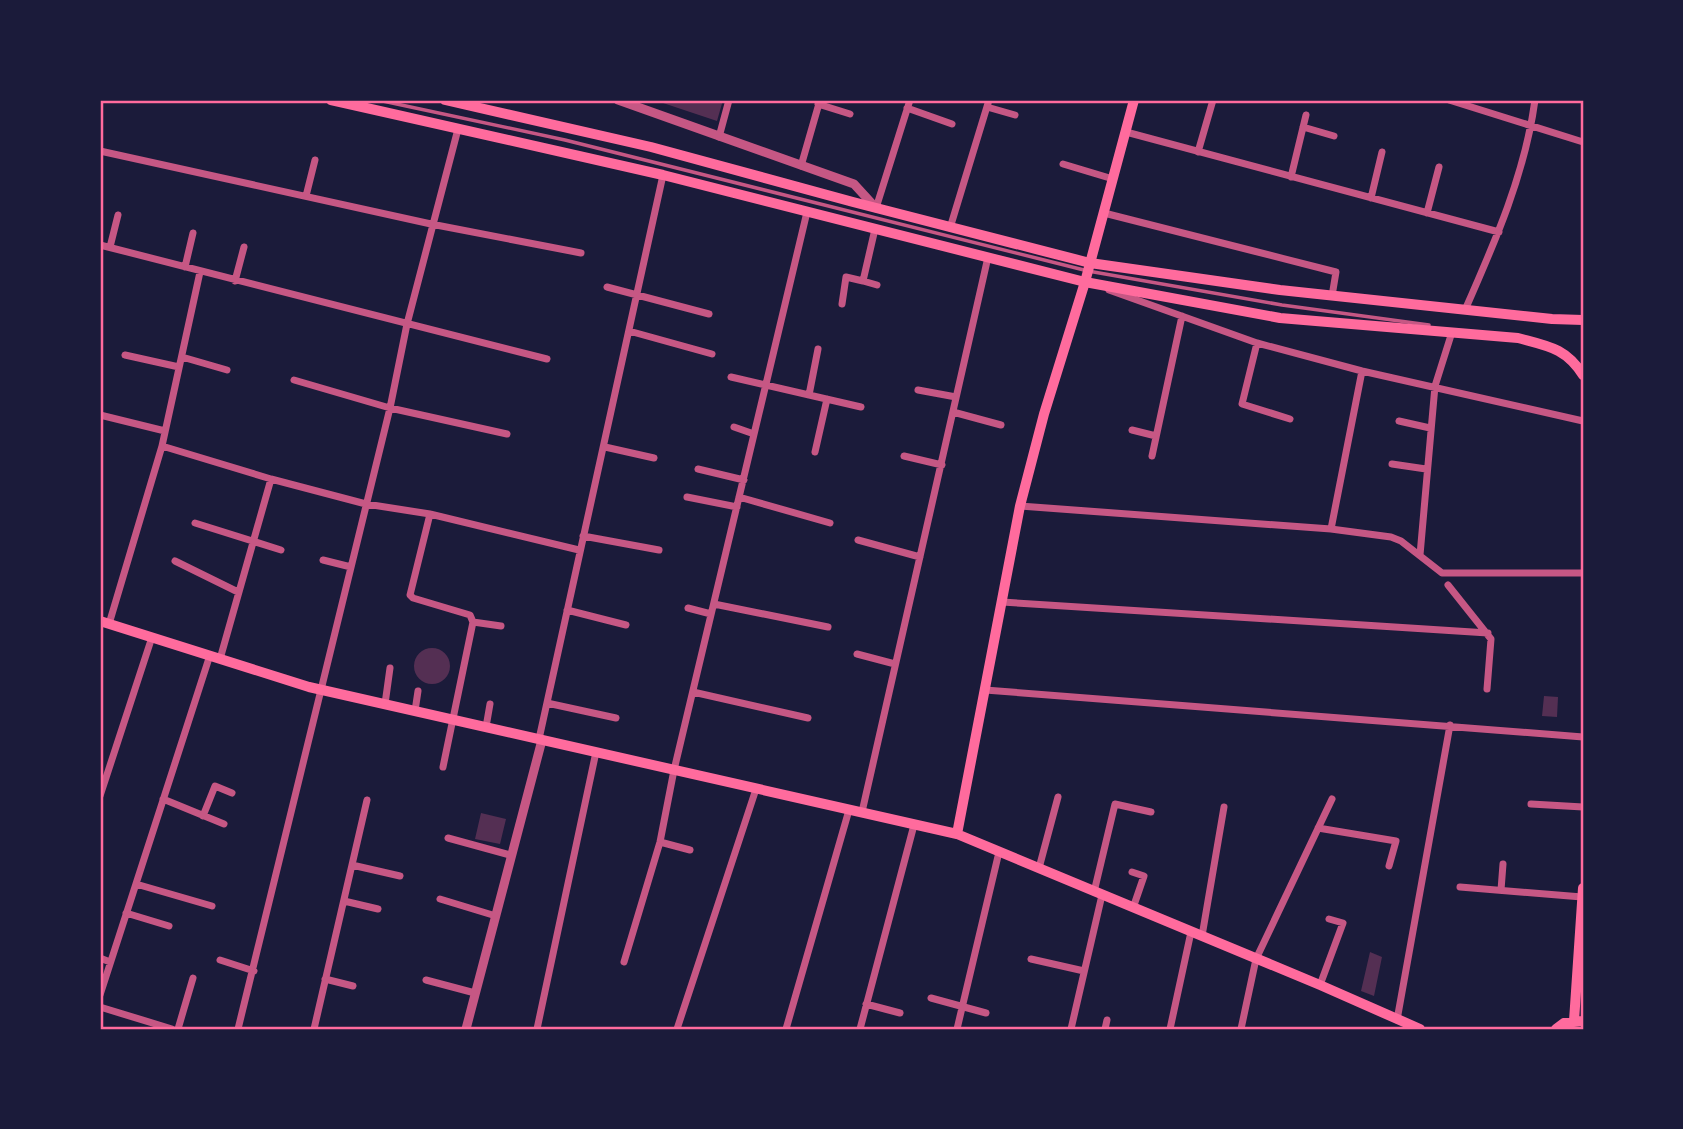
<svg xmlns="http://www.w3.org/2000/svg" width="1683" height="1129" font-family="Montserrat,sans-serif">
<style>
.building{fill:#542f53}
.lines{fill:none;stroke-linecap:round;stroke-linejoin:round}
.service{stroke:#c65784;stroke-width:3.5}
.minor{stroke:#c65784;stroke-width:7}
.tertiary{stroke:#c65784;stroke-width:9}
.secondary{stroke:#ff6b9d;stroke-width:10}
.primary{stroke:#ff6b9d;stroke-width:10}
.neatline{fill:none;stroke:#ff6b9d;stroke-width:2.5}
</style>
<rect width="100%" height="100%" fill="#1b1b3a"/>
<path class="building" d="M661 100H723L717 121 660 102Z
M414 666a18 18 0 1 1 36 0a18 18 0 1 1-36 0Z
M1544 696 1558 697 1557 717 1542 716Z
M481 813 506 819 500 844 475 839Z
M1370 952 1382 957 1374 996 1361 991Z"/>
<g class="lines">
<path class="service" d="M378 100 565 140 1088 271 1282 305 1429 325"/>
<path class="minor" d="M1449 100 1583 142
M818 104 850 114
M987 107 1015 115
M907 108 952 124
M1303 127 1334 136
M1126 132 1499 232
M719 137 729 100
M100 151 431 224 581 253
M1198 152 1213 100
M1063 164 1113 179
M801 166 820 100
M1291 177 1306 115
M306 196 315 160
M1371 198 1382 152
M876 208 910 100
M1104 213 1336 272 1332 296
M1427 213 1439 167
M950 228 989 100
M100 245 547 359
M110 247 118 215
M185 267 193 233
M235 281 244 247
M863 281 877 285
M607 287 709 314
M1109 290 1257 343 1362 371 1583 421
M842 304 846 277 863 281 875 229
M1465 310C1495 242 1525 174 1535 100
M629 331 712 354
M1257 343 1242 404 1290 419
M125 355 179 367
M182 357 227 370
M731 377 861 407
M294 380 390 408 507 434
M918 390 956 397
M809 395 818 349
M953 412 1001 425
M100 415 165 431
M1399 421 1430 428
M734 427 754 434
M1132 430 1156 436
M162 446 271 479 366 504 430 514 579 550
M605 447 654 458
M815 452 827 399
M904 456 942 465
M1152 456 1182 316
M1392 464 1426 469
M698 469 744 480
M687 497 737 507
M739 497 830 523
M1020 506 1331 529 1391 537 1401 541 1442 573H1583
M430 514 410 595 413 598 470 615 473 622 443 767
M195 523 281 550
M1331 529 1362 371
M583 536 659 550
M858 540 920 557
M1420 555 1435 386 1452 332
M323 560 351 567
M175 561 238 592
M1448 585 1491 639 1487 689
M1002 602 1488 633
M714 604 828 627
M688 608 711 614
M567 610 626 625
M473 622 501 626
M109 624 162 446 200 272
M857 654 895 664
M220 659 271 479
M985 690 1583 737
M693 692 808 718
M547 703 616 718
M385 704 390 668
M415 711 418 691
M486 727 490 704
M539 739C580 551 622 364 663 175
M100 796 152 637
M163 799 224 824
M1531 804 1583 807
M862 812 988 257
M203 816 215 786 232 793
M1318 828 1396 841 1389 866
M448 838 510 855
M660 842 690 850
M352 865 400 876
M1039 868 1058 797
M1132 872 1144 876 1133 908
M136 884 212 906
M1460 887 1582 897
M1501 890 1503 864
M1094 892 1115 804 1151 812
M440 899 496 916
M344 901 378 909
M126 913 169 926
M1202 936 1224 807
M100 958 110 962
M1031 959 1084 971
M220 960 254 971
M624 962 660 842 674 770 807 212
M325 979 353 986
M426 980 475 993
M1320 985 1343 923 1329 919
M100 995 210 655
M931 998 986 1013
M866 1004 900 1013
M100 1007 172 1029
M1397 1020 1450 725
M178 1029 193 978
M238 1029 390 408 407 324 458 129
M314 1029 367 800
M537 1029 596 752
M677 1029 756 789
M786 1029 849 810
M860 1029 914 825
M957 1029 999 852
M1071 1029 1102 895
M1105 1029 1107 1020
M1170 1029 1191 932
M1241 1029 1256 959 1332 799"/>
<path class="tertiary" d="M618 100 854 184 876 208
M466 1029 542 740"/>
<path class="secondary" d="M100 621 309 687 957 834 1320 985 1420 1029
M957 834 1020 506 1044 414 1085 282 1134 100"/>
<path class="primary" d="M331 100 663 175 1085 282 1280 318 1518 338C1548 346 1566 348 1583 375
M445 100 651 147 853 202 1090 263 1280 290 1552 319 1583 320
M1574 1021 1583 888
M1556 1029 1564 1023 1583 1021"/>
</g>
<rect width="1683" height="1129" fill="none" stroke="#1b1b3a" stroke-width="203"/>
<rect x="102" y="102" width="1480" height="926" class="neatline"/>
</svg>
